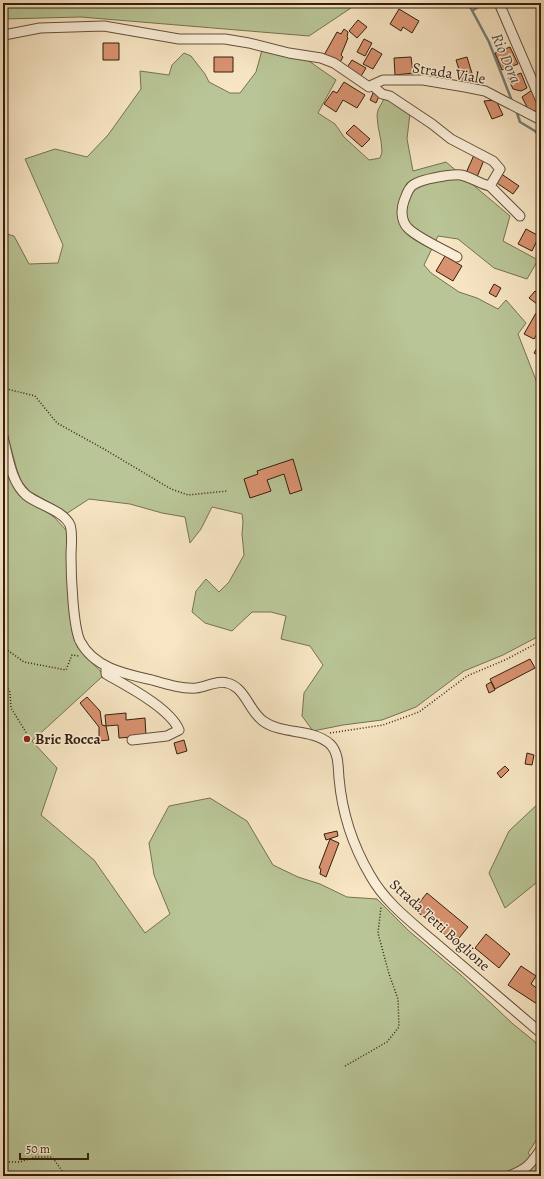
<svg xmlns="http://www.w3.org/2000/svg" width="544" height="1179" font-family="Alegreya,serif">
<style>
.green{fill:#b9c596;stroke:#767252}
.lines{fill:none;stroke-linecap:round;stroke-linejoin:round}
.stream{stroke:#767d78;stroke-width:2.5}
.building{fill:#d99270;stroke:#341f0e}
.minor-casing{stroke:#65503b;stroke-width:11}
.path{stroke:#341f0e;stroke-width:1.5;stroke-dasharray:1 2;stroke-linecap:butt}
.minor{stroke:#faeed8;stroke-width:9}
.poi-dot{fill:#8f2418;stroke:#faeed8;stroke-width:1.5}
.labels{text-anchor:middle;stroke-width:3;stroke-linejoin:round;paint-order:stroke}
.street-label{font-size:15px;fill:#341f0e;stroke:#faeed8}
.poi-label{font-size:15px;font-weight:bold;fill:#341f0e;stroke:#faeed8;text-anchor:start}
.water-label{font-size:16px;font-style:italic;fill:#554e43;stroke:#faeed8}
</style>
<rect width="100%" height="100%" fill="#f7e5c3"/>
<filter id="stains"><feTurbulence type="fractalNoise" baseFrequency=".005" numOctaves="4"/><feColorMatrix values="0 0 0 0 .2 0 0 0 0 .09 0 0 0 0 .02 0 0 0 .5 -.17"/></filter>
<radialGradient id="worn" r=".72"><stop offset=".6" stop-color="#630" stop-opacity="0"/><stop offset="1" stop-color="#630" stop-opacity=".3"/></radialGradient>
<path class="green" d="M3 3H354L351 8 309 36 81 17 3 19Z
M262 50 306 59 336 80 318 113 335 124 344 137 369 160 380 158 382 152 381 141 378 126 377 115 378 110 385 97 410 113 407 139 413 171 446 162 510 216 503 241 538 260 527 279 494 268 458 239 438 236 424 265 431 273 459 292 477 298 498 309 506 300 526 323 518 334 541 393V635L503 655 464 671 416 707 382 720 343 725 313 731 302 716 304 693 323 665 310 646 281 639 286 616 271 612H252L232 631 205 623 192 612 196 591 206 579 219 592 229 582 244 555 242 534 243 522 242 514 212 507 201 529 190 543 185 517 162 513 130 504 89 499 66 514 56 506 29 491 21 481 17 470 3 419V233L14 236 29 264 58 263 63 245 25 159 55 149 87 157 108 135 141 89 140 71 169 75 172 65 184 53 191 56 205 74 209 82 230 93H240L256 72Z
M3 450 23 496 54 517 67 531 72 631 78 648 104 675 32 741 57 768 41 815 94 860 145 933 170 914 154 875 149 843 169 806 210 798 247 821 273 865 298 877 320 884 347 897 377 899 409 931 461 975 513 1024 534 1041 541 1049V1133L528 1153 541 1168V1176H3Z
M541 801V879L505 908 489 873 509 831Z"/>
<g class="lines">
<path class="stream" d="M468 3 489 42 512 101
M473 10 486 3
M516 110 520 122 535 131 541 138"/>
</g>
<path class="building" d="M399 9 419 21 412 33 403 27 401 31 390 24Z
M358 20 367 27 357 38 349 31Z
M344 29 348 32 347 37 348 38 341 55 343 57 339 64 323 57 337 32 341 34Z
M364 39 372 43 365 56 357 52Z
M103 43H119V60H103Z
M510 47 518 64 502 70 495 53Z
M372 48 382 54 373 69 363 64Z
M214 57H233V72H214Z
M411 57 413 73 395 75 394 58Z
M467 57 475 83 463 82 456 60Z
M352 60 366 68 360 78 346 69Z
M521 73 527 88 521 91 513 89 508 78Z
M344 82 365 95 357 108 343 100 336 112 324 104 333 91 337 93Z
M532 90 541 109V114L537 116 535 111H529L522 97Z
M374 91 380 94 376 103 370 100Z
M496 100 503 115 492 119 484 101Z
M354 125 370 139 362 147 346 133Z
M474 155 484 160 477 177 466 173Z
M500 173 519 186 513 194 494 181Z
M526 229 539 236 532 251 518 244Z
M445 256 462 266 453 281 436 271Z
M494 284 501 288 496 297 489 293Z
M535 291 541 295V298L537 304 529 298Z
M536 313 541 316V328L534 339 524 334Z
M541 341V357L534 353Z
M293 459 302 490 290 494 284 474 267 480 271 491 250 498 244 479 258 474 257 471Z
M530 659 535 668 495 689 490 679Z
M491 682 495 690 489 693 486 685Z
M87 697 100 711 102 725 106 726 109 740 99 741V727L80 703Z
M126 713V720L145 718 146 736 119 738 118 725 106 726 105 715Z
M184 740 187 751 177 754 174 743Z
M527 753 534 755 532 765 525 764Z
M505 766 509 770 501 778 497 773Z
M337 831 338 836 326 840 324 834Z
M330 839 339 843 326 877 320 874 321 869 319 868Z
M427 893 468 927 455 943 414 909Z
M486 934 510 954 499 968 475 948Z
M521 966 536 976 531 984 541 991V998L537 1004 508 985Z"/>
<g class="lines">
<g class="minor-casing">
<path id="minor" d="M499 3 541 101
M4 35 40 28 104 26 179 39H225L249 43 289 53 321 58 334 63 369 87 372 85 382 94 390 96 432 124 451 139 493 161 500 169 490 186C480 184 471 177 461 175 451 174 421 179 413 185 408 188 406 196 404 201 401 209 401 220 407 227 415 237 445 250 457 257
M372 85 383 80H423L465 87 485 91 541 120
M490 186 520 216
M3 437C8 456 11 482 26 495 38 505 63 510 70 525 73 534 71 547 71 556 71 575 73 626 80 641 94 668 125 674 152 680 166 684 181 689 196 688 206 687 217 680 227 683 245 687 249 711 263 721 282 735 312 728 330 744 339 753 338 767 339 778 342 812 353 846 370 875 385 902 409 920 432 940 468 971 505 1002 541 1033
M106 667V674C127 686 170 708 179 730L167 736 132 740
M509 1176C527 1169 530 1165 541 1149"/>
</g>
<path class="path" d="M3 388 35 396 57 423 104 449 171 489 188 495 227 491
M3 647 24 662 66 670 72 655 79 656
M3 681 10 692 11 708 27 734
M330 733 383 725 419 712 467 676 505 660 541 641
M345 1066 387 1042 399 1027 398 999 389 974 378 933 381 907
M3 1162H19L36 1157H52L66 1176"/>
<use href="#minor" class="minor"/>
</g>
<circle class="poi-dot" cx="27" cy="739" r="4"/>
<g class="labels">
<g class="street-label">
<text transform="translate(449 73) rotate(9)" y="5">Strada Viale</text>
<text transform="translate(440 925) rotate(42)" y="5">Strada Tetti Boglione</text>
</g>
<g class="poi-label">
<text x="35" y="744">Bric Rocca</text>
</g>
<g class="water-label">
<text transform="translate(507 58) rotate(67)" y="6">Rio Dora</text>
</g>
</g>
<rect width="544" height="1179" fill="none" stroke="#f7e5c3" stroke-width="16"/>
<rect x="4" y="4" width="536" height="1171" fill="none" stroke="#341f0e" stroke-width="2"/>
<rect x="8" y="8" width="528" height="1163" fill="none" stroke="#341f0e"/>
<path d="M20 1153v6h68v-6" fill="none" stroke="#341f0e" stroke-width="2"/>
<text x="26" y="1153" font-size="12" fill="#341f0e" stroke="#faeed8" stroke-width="3" paint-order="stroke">50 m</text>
<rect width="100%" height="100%" filter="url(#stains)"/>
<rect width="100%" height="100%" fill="url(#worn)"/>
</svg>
